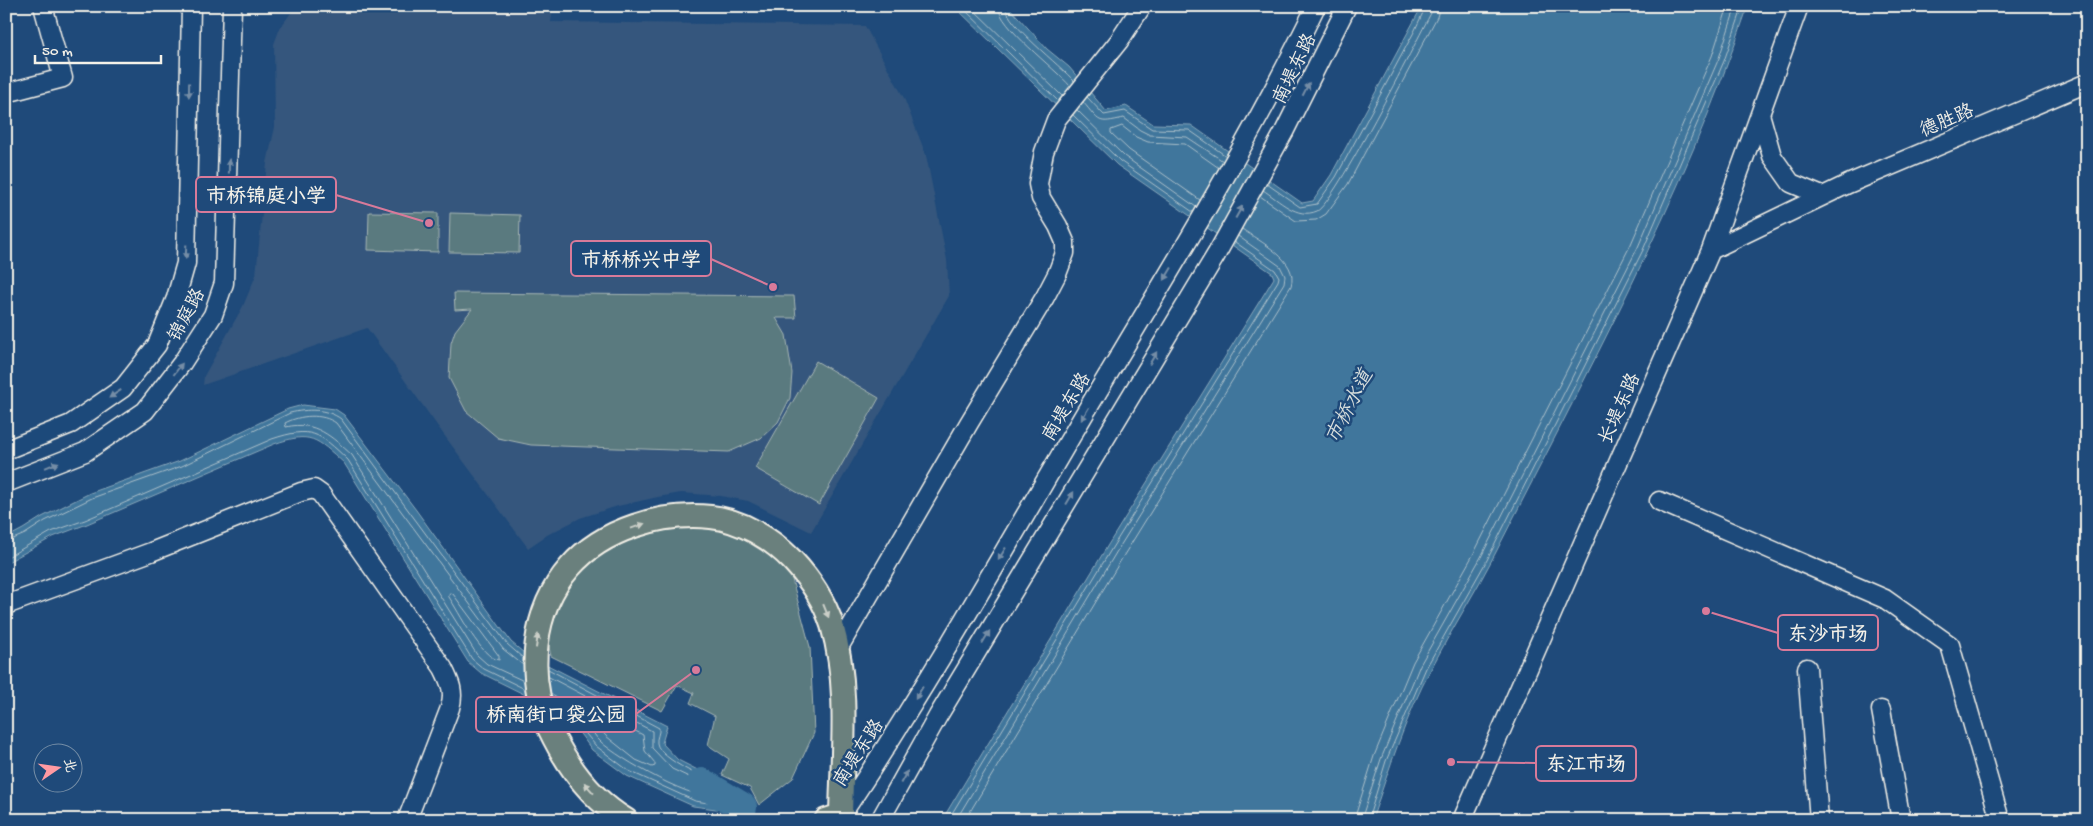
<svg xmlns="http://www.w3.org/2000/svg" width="2093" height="826" font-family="'Gochi Hand','LXGW WenKai TC',sans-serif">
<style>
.built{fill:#34567d}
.green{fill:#5a7a7f;stroke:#a7b6b4}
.water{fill:#40769c;stroke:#88a7ba}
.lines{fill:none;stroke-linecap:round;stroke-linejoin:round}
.shore{stroke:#acc0ca;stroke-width:1}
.river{stroke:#40769c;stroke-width:30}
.minor-casing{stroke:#f4f1e8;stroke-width:21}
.major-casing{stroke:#f4f1e8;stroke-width:26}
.minor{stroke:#1f4a7a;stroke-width:18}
.major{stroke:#6a807d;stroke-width:22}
.oneway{fill:#748da6}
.oneway2{fill:#cbcfc8}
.labels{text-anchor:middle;stroke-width:5;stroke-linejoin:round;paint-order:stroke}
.street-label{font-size:19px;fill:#f4f1e8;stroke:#1f4a7a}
.water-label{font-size:20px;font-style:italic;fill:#d9dfdd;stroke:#1f4a7a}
.leader{fill:none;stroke:#d87a9a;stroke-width:2}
.callout-dot{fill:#d87a9a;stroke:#1f4a7a;stroke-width:2}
.callout{fill:#1f4a7a;stroke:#d87a9a;stroke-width:2}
.callout-label{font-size:20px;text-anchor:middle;font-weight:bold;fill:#f4f1e8}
</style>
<rect width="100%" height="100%" fill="#1f4a7a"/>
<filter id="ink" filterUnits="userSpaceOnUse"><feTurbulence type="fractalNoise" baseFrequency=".02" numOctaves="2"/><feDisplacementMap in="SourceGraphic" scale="10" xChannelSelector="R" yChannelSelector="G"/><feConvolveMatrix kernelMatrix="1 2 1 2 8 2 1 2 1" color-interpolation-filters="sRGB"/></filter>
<g filter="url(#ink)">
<path class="built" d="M296 6H553L551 22 865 26 904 98 926 155 947 260 949 296 811 532 748 501 721 496 681 493 658 497 618 506 580 518 547 535 528 548 444 435 367 328 203 385 204 376 243 306 256 275 267 163 275 127 274 44 280 28Z"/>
<path class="green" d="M369 212 438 213V252L368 250Z
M450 213 520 215 519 253 449 252Z
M454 293 794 296 796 318H776L786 335 792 373 790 398 778 422 761 438 729 452 531 445 498 438 466 411 449 378 451 343 455 331 472 309 455 310Z
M816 361 879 398 819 505 755 468Z
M683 521 727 529 789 568 810 647 814 733 793 778 759 805 750 788 722 775 729 759 708 745 715 716 690 703 694 693 677 685 662 711 551 656 548 643 552 604 585 562 613 542Z"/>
<path class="water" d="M954 6H1008L1047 49 1069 67 1106 111 1126 106 1153 124 1191 125 1302 203 1313 201 1331 175 1422 6H1748C1684 197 1586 375 1495 554 1475 593 1451 630 1431 669 1406 716 1389 769 1372 820H942L1108 545 1274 278 1272 273 1117 165Z
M303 405 335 409 344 415 416 510 511 642 524 653 667 726 662 743 678 760 731 787 736 805 716 809 693 806 627 776 592 750 578 731 556 710 481 673 468 662 344 463C316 438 311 431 274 444L87 524 53 537 6 563V538L23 529 42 517 90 493 180 461 288 409Z"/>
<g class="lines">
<path class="shore" d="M961 6 1058 101
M970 6 1062 96
M998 6C999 27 1055 68 1070 86
M1005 6C1007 25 1060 65 1074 81
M1087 97 1104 115 1125 111 1152 129 1189 130 1226 156
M1083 102C1101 123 1097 124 1124 118L1140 130 1150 135 1187 137 1223 161
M1077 110 1124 156 1196 207
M1073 115 1120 161 1193 212
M1267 184 1300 207 1317 204 1336 177 1414 32 1426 6
M1263 190C1279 200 1297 220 1317 211 1334 204 1417 40 1431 13L1432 6
M1260 196 1296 221 1316 220 1326 214 1348 184 1437 17 1440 6
M1200 200 1129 150 1111 133V130L1122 126 1136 137 1148 142 1185 144 1219 168
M6 542 25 534 45 521 92 498 182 466 290 413C307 409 326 408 341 419L507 644 523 658
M6 558 51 532 85 520 272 439C311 426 319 432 348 460L472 659 484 669 525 689
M450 593 453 594 499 656V660C481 658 459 612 449 597Z
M523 665 503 649 336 423C322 413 300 415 285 423L286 427C315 420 332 437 352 455L477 655 487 664 524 681
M548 669 659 728C660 733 656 738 657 743 659 760 712 781 726 790L729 800 715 804 695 801 629 771 596 746 581 728 560 706 553 703
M549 677 652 731V748L672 769 714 789 719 793 720 796C698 805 618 758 601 742 595 737 592 730 587 724 576 713 565 702 552 695
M581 704H584L643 735 645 751 655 763V766L652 767 636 760 606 736 581 708Z
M948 820 1112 548 1278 281 1279 277 1275 270 1235 242
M956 820 1117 551 1284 283 1285 276 1280 266 1238 236
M965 820 1124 555 1291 286C1299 260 1260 242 1242 229
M1354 820 1374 756 1413 662 1474 553 1631 244 1712 56 1728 6
M1361 820 1381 759 1420 665 1481 557 1638 247 1719 58 1736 6
M1368 820 1386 761 1426 668 1487 560 1643 250 1724 61 1743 6"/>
<path class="river" d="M702 783 742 807"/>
<g class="minor-casing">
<path id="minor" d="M6 93 63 78 43 6
M1760 114 1772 156 1791 183 1822 196
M1711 250 1848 184 2087 83
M6 450 71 424 123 388 157 345 176 298 186 263 191 6
M6 483 85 452 145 411 182 363 213 315 224 283 232 6
M1659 501 1885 599 1950 645 2000 820
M6 605 151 552 301 492 314 489 321 494 443 668C450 682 455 692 450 708L407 820
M838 649 969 423 1045 297 1057 274 1065 253V242L1058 226 1041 198 1038 184 1044 152 1056 120 1119 41 1142 6
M1807 668 1819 820
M1881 710 1901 820
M840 817C928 686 1005 549 1085 413 1165 279 1248 146 1316 6
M880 820 938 716 1216 255 1284 132 1347 6
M1462 820 1711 250 1799 6"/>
</g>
<g class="major-casing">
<path id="major" d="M626 820C591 799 566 764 549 728 526 676 532 610 570 567 603 529 662 512 711 517 741 520 772 539 792 560 810 579 824 600 832 625 850 686 842 753 841 815L826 820"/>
</g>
<use href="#minor" class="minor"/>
<use href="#major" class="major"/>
</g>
<defs><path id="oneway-solid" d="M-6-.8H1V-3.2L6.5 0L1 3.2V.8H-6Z" transform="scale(1.25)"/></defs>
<g class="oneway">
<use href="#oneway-solid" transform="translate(1306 89) rotate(-63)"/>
<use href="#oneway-solid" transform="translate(189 90) rotate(91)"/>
<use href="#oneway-solid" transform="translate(229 166) rotate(-89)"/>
<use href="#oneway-solid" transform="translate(1239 212) rotate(-61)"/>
<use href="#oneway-solid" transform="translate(186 252) rotate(92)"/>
<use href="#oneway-solid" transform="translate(1168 274) rotate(121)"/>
<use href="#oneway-solid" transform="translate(1153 358) rotate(-59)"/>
<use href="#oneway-solid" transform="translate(178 369) rotate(-53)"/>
<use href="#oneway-solid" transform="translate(115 394) rotate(146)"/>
<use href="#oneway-solid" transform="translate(1085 414) rotate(121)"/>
<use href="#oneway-solid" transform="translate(52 465) rotate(-22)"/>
<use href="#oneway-solid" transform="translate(1070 498) rotate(-59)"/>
<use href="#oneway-solid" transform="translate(1002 554) rotate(121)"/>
<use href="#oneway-solid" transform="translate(986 637) rotate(-59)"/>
<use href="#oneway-solid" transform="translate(919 693) rotate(121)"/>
<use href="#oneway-solid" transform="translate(904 777) rotate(-61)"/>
</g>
<g class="oneway2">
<use href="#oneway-solid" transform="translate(638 526) rotate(-20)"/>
<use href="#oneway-solid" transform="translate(826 611) rotate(68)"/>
<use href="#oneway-solid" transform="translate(537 641) rotate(-82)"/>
<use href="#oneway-solid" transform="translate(589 788) rotate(-131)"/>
</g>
</g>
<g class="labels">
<g class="street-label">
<text transform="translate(1293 68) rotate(-64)" y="7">南堤东路</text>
<text transform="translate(1946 119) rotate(-23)" y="7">德胜路</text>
<text transform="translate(185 314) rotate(-62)" y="7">锦庭路</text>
<text transform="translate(1065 406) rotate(-59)" y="7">南堤东路</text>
<text transform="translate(1618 408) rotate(-66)" y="7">长堤东路</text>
<text transform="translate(857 752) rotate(-57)" y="7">南堤东路</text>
</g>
<g class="water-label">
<text transform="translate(1348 406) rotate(-63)" y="7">市桥水道</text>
</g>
</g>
<path class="leader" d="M429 223L336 195M773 287L711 259M1706 611L1778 633M696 670L636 714M1451 762L1536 763"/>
<g class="callout-dot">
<circle cx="429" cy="223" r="5"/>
<circle cx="773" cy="287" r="5"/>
<circle cx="1706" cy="611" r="5"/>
<circle cx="696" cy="670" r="5"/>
<circle cx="1451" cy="762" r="5"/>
</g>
<g class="callout">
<rect x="196" y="177" width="140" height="35" rx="5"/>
<rect x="571" y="241" width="140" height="35" rx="5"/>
<rect x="1778" y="615" width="100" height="35" rx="5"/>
<rect x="476" y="697" width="160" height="35" rx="5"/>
<rect x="1536" y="746" width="100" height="35" rx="5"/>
</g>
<g class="callout-label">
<text x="266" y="202">市桥锦庭小学</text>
<text x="641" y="266">市桥桥兴中学</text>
<text x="1828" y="640">东沙市场</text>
<text x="556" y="721">桥南街口袋公园</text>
<text x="1586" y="770">东江市场</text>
</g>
<rect width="2093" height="826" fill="none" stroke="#1f4a7a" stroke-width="25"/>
<rect x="12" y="12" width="2068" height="801" fill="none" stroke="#f4f1e8" stroke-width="2" filter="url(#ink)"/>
<g transform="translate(58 768) rotate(77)"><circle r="24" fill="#1f4a7a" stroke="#748da6"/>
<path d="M0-4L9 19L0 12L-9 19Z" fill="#ff9aa2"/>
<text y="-8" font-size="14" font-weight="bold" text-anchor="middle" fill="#f4f1e8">北</text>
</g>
<path d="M35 55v8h126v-8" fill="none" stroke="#f4f1e8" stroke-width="2.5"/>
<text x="42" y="55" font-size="15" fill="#f4f1e8" stroke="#1f4a7a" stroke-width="4" paint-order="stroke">50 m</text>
</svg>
